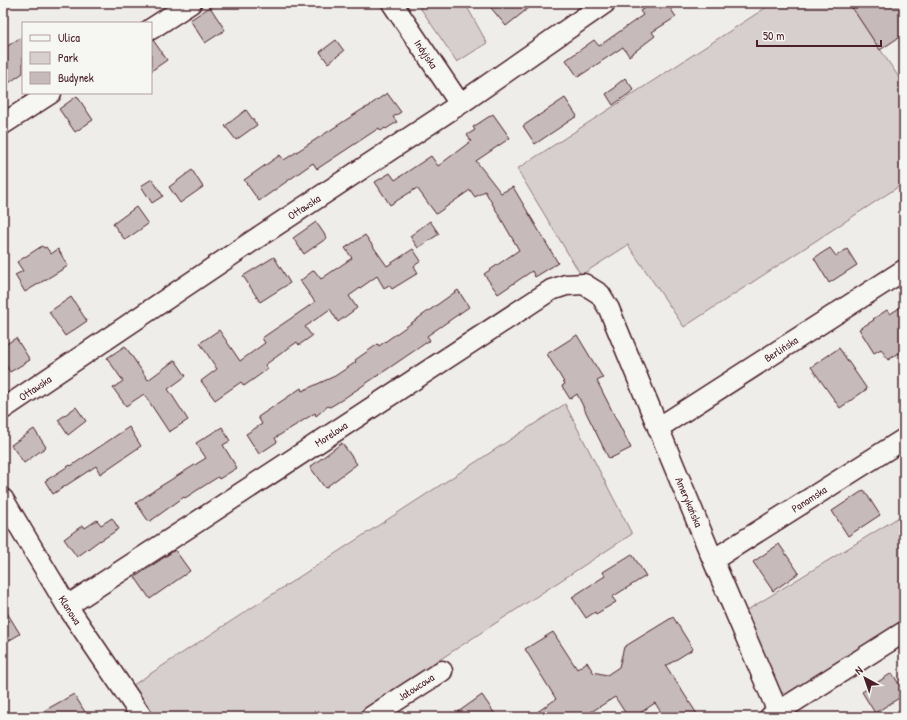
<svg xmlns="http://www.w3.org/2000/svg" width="907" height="720" font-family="'Patrick Hand',sans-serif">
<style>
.green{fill:#d7cfce;stroke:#90777c}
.building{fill:#c6babb;stroke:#4a1f2b}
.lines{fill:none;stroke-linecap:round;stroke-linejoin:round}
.minor-casing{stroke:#4a1f2b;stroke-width:23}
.minor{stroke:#f6f6f2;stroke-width:20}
.labels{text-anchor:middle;stroke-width:3;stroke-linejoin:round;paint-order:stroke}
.street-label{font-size:11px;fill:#4a1f2b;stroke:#f6f6f2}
</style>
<rect width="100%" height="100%" fill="#efedea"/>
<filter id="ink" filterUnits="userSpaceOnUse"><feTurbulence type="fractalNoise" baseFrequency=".025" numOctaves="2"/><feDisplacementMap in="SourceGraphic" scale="8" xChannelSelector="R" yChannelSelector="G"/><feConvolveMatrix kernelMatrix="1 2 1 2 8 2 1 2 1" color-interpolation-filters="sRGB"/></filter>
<g filter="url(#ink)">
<path class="green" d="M417 3H465L487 43 457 62Z
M773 3H849L904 85V183L684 327 628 245 581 275 517 169Z
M565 404 632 534 352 717H149L130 687Z
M904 514V619L795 690 786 694 778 691 744 612Z"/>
<path class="building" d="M487 3H535L506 26Z
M652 3H667L676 17 652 32 655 36 629 56 623 47 578 77 566 60 594 40 599 46 643 15 640 11Z
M849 3H904V34L880 50Z
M210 7 225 30 205 43 190 20Z
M23 36V73L3 87V49Z
M151 40H153L167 60 151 71Z
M336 40 344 51 328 63 320 52Z
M625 78 634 90 613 105 606 94 616 87 615 86Z
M387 93 401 112 393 117 397 122 386 129 385 128 381 131 379 128 317 169 313 163 259 201 244 180 280 155 284 160 363 109 370 106V105Z
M77 96 93 120 75 132 59 109Z
M565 98 577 116 535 144 523 126Z
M246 110 257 125 236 140 225 126Z
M493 114 510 138 476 161 501 193 513 187 558 263 535 277 532 271 498 294 484 274 519 250 485 191 475 197 470 190 436 214 417 188 390 205 375 182 390 173 395 180 431 156 438 166 471 141 467 135 475 130 473 127Z
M192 170 203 187 180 203 169 187Z
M152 179 163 196 152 203 141 186Z
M136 207 148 224 125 240 113 224Z
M430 221 439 234 418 248 410 236Z
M316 222 327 238 304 254 293 238Z
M365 235 387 266 413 249 421 261 414 266 418 273 392 289 389 285 384 288 377 276 349 296 357 308 338 322 330 309 305 327 312 336 299 345 297 342 265 365 268 369 244 386 241 382 215 400 201 381 217 369 200 343 219 330 240 361 265 343 262 338 315 302 300 281 314 270 321 279 352 258 345 248Z
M42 246 44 248 46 247 51 254 58 249 68 266 25 292 15 275 23 271 17 262Z
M830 248 836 256 847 249 857 265 829 283 814 258Z
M274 257 290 283 260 302 243 276Z
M458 290 469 307 427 336 430 340 392 366 340 401 330 407 328 406 316 416 315 413 275 438 277 442 259 454 246 434 262 424 258 417 301 388 302 391 335 376 356 362 355 360 378 344 379 346Z
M71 297 87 321 65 336 49 312Z
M904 305V350L888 360 881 349 874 353 859 329 874 320 873 319 887 310 890 314Z
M577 335 603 378 597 381 631 448 609 459 577 394 570 399 562 386 565 384 547 354Z
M16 338 30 360 10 372 3 361V346Z
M125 346 148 380 175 360 186 376 168 389 188 420 169 432 144 394 126 406 113 388 123 381 107 358Z
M839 348 867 389 840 408 811 367Z
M76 407 86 421 68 435 58 420Z
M129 427 141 446 100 474 96 466 53 494 45 481 70 465 71 466Z
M222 427 230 441 223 445 237 468 219 479 218 477 185 498 184 497 149 522 136 503 156 489 206 458 196 443Z
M34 429 46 447 24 463 11 445Z
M342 443 357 464 325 488 310 467Z
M864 490 880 515 848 536 832 511Z
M112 518 119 529 100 541V540L77 557 64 539 83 525 85 528 97 520 101 525Z
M779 544 799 573 773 591 753 562Z
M175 550 190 571 150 599 135 577Z
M632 554 646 576 612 597 616 602 596 614 595 612 586 618 572 597 605 576 603 572Z
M3 606 20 634 3 644Z
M673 617 693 649 666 666 699 717H664L655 703 634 717H628L615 697 583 717H530L556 699 525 649 553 632 577 669 587 662 593 672 607 675 619 667 624 647Z
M892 673 904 692V695L875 713 862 692Z
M74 694 88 717H33Z
M482 695 497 717H451Z"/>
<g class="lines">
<g class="minor-casing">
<path id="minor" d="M392 3 460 104
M151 29 191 3
M3 124 51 93
M3 409 254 240 460 104 605 3
M658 428 904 270
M3 499 67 606 142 717
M713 560 904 439
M67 606 200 520 551 290 566 285 584 284 600 294 609 309 713 560 778 712 781 717
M371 717 442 671
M770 717 904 632"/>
</g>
<use href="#minor" class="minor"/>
</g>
</g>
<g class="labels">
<g class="street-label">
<text transform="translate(426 54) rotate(56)" y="4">Indyjska</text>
<text transform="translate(304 207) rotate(-33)" y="4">Ottawska</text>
<text transform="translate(781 349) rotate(-33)" y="4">Berlińska</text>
<text transform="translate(35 388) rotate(-34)" y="4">Ottawska</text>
<text transform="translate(331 434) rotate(-33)" y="4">Morelowa</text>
<text transform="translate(809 499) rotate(-33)" y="4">Panamska</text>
<text transform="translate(689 502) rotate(67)" y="4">Amerykańska</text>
<text transform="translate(70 610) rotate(57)" y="4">Klonowa</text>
<text transform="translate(416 687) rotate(-33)" y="4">Jałowcowa</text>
</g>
</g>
<rect width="907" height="720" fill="none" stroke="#f6f6f2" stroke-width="16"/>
<rect x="8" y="8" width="891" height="704" fill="none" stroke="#4a1f2b" stroke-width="1.5" filter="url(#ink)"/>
<rect x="22" y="22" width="130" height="72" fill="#f6f6f2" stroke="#b1a0a2"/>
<rect x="30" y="35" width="20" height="6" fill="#f6f6f2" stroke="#b1a0a2"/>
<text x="58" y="42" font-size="12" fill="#4a1f2b">Ulica</text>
<rect x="30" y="52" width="20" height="12" fill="#d7cfce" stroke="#b1a0a2"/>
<text x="58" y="62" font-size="12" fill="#4a1f2b">Park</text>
<rect x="30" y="72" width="20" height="12" fill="#c6babb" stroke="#b1a0a2"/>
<text x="58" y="82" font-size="12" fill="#4a1f2b">Budynek</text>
<g transform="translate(865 678) rotate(320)" stroke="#f6f6f2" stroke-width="3" paint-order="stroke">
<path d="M0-3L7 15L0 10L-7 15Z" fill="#4a1f2b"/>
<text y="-6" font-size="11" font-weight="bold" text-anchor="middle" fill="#4a1f2b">N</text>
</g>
<path d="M757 40v6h124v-6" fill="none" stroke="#4a1f2b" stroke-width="2"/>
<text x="763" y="40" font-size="12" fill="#4a1f2b" stroke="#f6f6f2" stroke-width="3" paint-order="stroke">50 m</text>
</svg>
